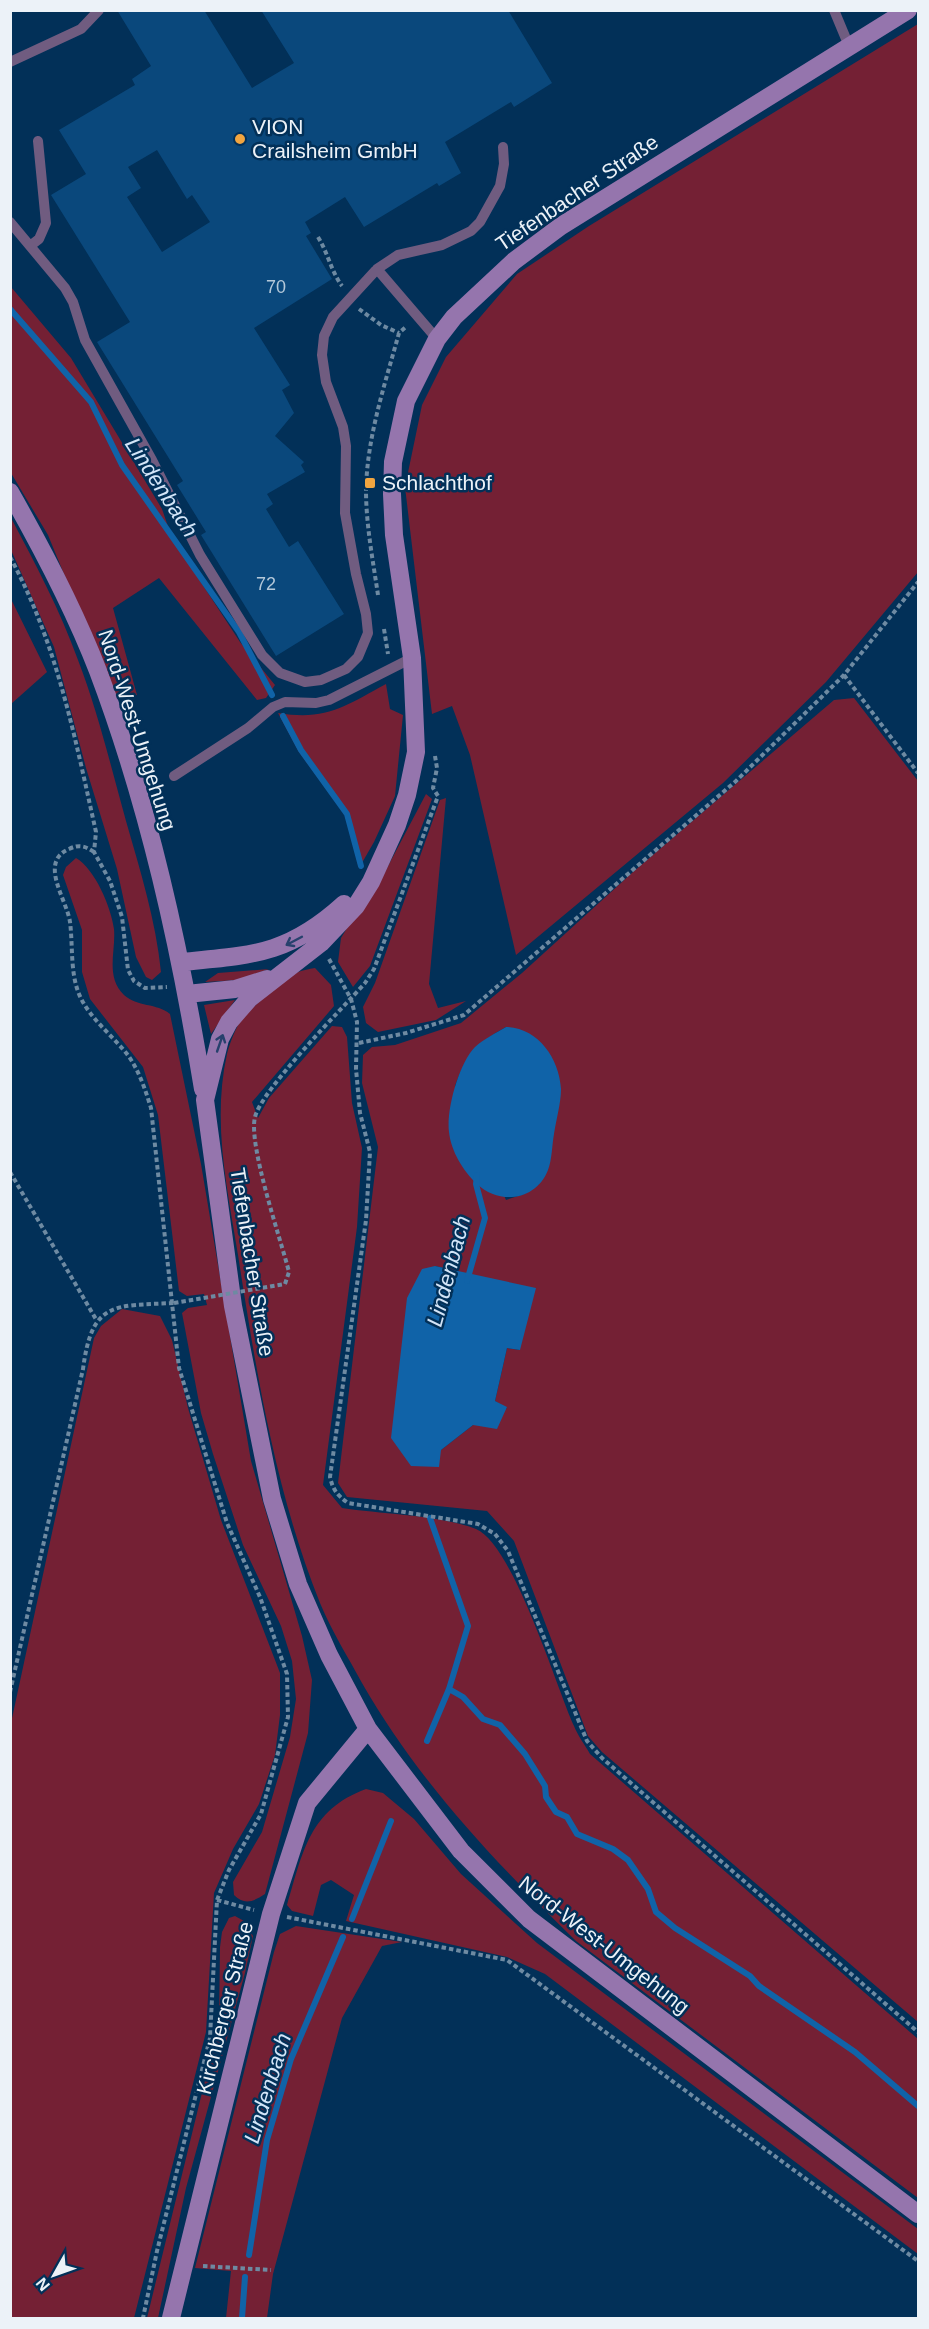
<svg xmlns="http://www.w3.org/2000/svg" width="929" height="2329" font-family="Helvetica,sans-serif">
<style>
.green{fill:#742034;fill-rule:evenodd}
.water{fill:#1063a8}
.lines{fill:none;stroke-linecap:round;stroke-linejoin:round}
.stream{stroke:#1063a8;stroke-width:6}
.building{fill:#0a487c;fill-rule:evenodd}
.path{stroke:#6e8aa2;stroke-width:4;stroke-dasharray:4.5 3;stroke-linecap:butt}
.lane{stroke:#705c80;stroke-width:10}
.secondary{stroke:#9575ad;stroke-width:18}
.path-bridge{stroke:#6e8aa2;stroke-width:4;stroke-dasharray:4.5 3;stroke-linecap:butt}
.oneway{stroke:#27416d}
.poi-dot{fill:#f1a540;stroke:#023058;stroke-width:2}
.labels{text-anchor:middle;stroke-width:5;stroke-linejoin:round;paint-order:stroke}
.number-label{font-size:18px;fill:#b4c8d9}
.poi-label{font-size:21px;fill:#ecf2f8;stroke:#023058;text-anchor:start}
.street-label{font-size:21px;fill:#ecf2f8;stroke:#023058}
.water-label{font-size:22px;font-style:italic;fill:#d3e5f8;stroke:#023058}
</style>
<rect width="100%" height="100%" fill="#023058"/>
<path class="green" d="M918 24V572L826 682 723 783 516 955 470 755 452 706 432 714 405 487 422 405 446 357 517 274 589 226Z
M11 287 71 358 162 509 172 538 240 642 275 685 266 698 257 700 159 578 113 608 137 695 115 699 48 535 11 473Z
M10 516C35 563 60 610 78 660 98 712 111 767 126 821 140 870 156 921 161 972L152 980 146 977 136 957 117 869 86 768 54 647 11 550Z
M10 597 47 672 11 704H10Z
M386 684 390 709 403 715 395 796 374 842 359 868 345 815 299 752 278 713C327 721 345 706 386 684Z
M854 698 918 781V2022L602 1752 588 1736 514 1541 487 1511 347 1497 338 1483 378 1147 362 1083 363 1055 372 1047 395 1045 461 1023 522 973 633 872 834 700ZM506 1027 539 1184 524 1194 506 1200 455 1086C466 1055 477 1043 506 1027ZM435 1266 469 1274 520 1350 507 1348 495 1401 507 1408 473 1425 441 1450Z
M426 794 432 799 370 966 353 987 338 962 341 938 359 908 378 885Z
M446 798 429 984 438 1008 466 1001 436 1020 378 1032 366 1023 363 1007 375 983 440 800Z
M76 858C95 869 111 907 114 929 116 952 105 976 124 995 137 1007 157 1003 170 1014L201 1164 251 1461 302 1636 312 1680 308 1733 265 1894C254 1901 245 1906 234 1895L233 1882 262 1832 290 1737 296 1699 292 1661 281 1626 243 1545 213 1454 201 1413 182 1313 188 1308 207 1305 204 1294 187 1296 179 1291 158 1115 143 1067 90 999 82 972V930L63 875 66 867Z
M315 968 331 985 334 1006 252 1102 258 1118 269 1098 332 1026 342 1027 347 1037 352 1103 362 1148 357 1227 323 1485 342 1508C381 1514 440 1515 476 1529 513 1544 556 1686 574 1726 578 1736 585 1745 590 1754L918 2039V2198L576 1941C495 1862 418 1781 362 1683 348 1657 331 1630 320 1603 276 1494 256 1371 238 1255 227 1187 212 1122 227 1054 229 1045 236 1027 242 1018 247 1011 290 976 298 972 303 970 309 969 315 968Z
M269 969 238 980 205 982 218 973Z
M235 1000 211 1034 204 1005Z
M122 1309 160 1316 172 1340 188 1408 221 1520 280 1673V1715L275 1755 259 1804 233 1849 214 1893 206 2032 134 2318H11V1723L94 1338 101 1326Z
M366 1789 383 1793 414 1819 461 1874 537 1943 918 2229V2254L545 1974 507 1957 346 1921 354 1895 331 1880 321 1885 313 1916 292 1911 287 1905C303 1852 309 1810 366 1789Z
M235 1916 244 1921 253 1936 245 1973 186 2188 158 2318H147L219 2023 220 1947 222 1932 229 1918Z
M296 1926 402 1942 382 1946 342 2018 273 2274 267 2318H226L231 2271 195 2268 274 1952 280 1934Z"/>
<path class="water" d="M506 1027C538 1028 559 1058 561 1089 561 1103 556 1120 554 1134 552 1145 552 1160 548 1170 536 1201 499 1205 477 1184 463 1171 451 1151 449 1132 446 1110 459 1063 475 1047 484 1039 496 1033 506 1027Z
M435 1266 536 1288 520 1350 507 1348 495 1401 507 1407 497 1429 473 1425 441 1450 439 1467 411 1466 391 1438 407 1298 422 1269Z"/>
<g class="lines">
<path class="stream" d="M10 309 91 402 122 465 239 632 272 695
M283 716 301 750 347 814 361 866
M467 1281 485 1218 476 1184 477 1175
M449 1689 463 1697 483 1719 500 1725 525 1754 545 1786 546 1797 556 1812 567 1817 577 1834 613 1849 628 1860 648 1889 656 1912 675 1928 750 1976 759 1986 855 2052 918 2106
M427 1741 449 1689 468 1626 430 1518
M352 1919 391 1821
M249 2255 267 2140 291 2059 343 1937
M242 2318 245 2277"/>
</g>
<path class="building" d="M117 10H204L252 88 294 63 261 10H508L552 83 514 107 511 102 445 142 461 173 439 186 437 183 364 227 345 197 305 222 311 233 306 236 332 279 254 328 290 385 282 390 294 413 275 436 304 462 301 465 305 472 267 494 273 504 266 509 289 547 298 541 344 614 276 656 201 535 206 532 177 485 183 481 97 342 130 322 51 195 86 174 59 130 135 85 132 79 151 66ZM157 150 187 199 192 195 210 222 162 252 127 197 141 188 128 167Z"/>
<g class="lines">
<path class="path" d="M318 237C328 253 331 271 342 286
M359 309 381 325 399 333
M10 557C57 643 75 738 96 832L94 852 110 881 122 917 128 970 134 981 145 988 167 987
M378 595C373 561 366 525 366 490 367 437 385 384 399 333L407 326
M384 629 388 654
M844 675 918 773
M94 852C85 846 79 844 69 849 38 862 67 900 70 922 73 945 70 972 79 994 89 1018 111 1034 127 1054 139 1070 145 1089 151 1108L179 1368 227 1523 260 1597 287 1674 288 1717 261 1814 229 1870 217 1900 210 2038 157 2251 143 2318
M329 959 351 999 357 1022 356 1069 360 1113 370 1152 366 1220 330 1477C333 1490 337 1495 348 1503L478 1524 495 1534 508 1551 587 1741 602 1758 918 2032
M359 1043 406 1033 464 1015 736 781 844 675 918 582
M10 1172 97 1321
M285 1284 289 1272C281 1240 248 1145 255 1117 262 1089 342 1009 365 983L374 969 438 796 433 788 437 768 435 756
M10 1692 83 1369C92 1301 113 1306 174 1303
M217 1900 254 1910
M287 1917 507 1960 918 2261
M203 2266 271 2270"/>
<path class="lane" d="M834 10 849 46
M10 62 81 29 99 10
M10 222 65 288 73 302 85 340 152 460 200 555 262 655 280 673 305 682 321 680 346 669 358 657 368 633 366 614 356 574 345 513 346 446 343 427 326 382 322 355 324 336 333 317 377 269 437 339
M30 246 39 239 46 223 38 141
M377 269 398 255 442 245 471 231 480 222 500 186 504 164 503 147
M174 776 248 728 273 707 285 702 316 703 329 700 412 658"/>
<path class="secondary" d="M908 10 561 226 514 261 454 317 437 339 406 401 393 462 392 494 394 535 412 658 416 752 407 795 397 825 371 882 356 906 321 943 249 999 229 1022 220 1039 205 1100 233 1306 272 1499 298 1584 329 1655 368 1729 461 1851 529 1919 918 2214
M10 492C43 550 74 609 98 671 149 806 180 948 203 1089
M181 962C253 955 288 955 344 904
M187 994 235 989 267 979
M171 2318 271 1914 307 1803 368 1729"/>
<path class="path-bridge" d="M174 1303 285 1284"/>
</g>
<defs><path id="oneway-shaft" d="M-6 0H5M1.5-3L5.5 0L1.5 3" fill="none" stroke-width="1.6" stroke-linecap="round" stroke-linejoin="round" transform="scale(1.5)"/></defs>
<g class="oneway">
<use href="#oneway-shaft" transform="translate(294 941) rotate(152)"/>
<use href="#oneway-shaft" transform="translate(220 1043) rotate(-71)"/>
</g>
<g class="poi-dot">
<circle cx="240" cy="139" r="6"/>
<rect x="364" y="477" width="12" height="12" rx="3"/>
</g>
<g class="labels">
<g class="number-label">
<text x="276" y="293">70</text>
<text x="266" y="590">72</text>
</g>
<g class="poi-label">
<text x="252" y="134">VION<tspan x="252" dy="24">Crailsheim GmbH</tspan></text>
<text x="382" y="490">Schlachthof</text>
</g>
<g class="street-label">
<text transform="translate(577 193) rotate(-34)" y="7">Tiefenbacher Straße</text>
<text transform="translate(137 730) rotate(72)" y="7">Nord-West-Umgehung</text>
<text transform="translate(252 1262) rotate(81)" y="7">Tiefenbacher Straße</text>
<text transform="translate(604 1945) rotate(38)" y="7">Nord-West-Umgehung</text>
<text transform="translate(225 2008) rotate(-76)" y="7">Kirchberger Straße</text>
</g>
<g class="water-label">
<text transform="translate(162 487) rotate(57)" y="8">Lindenbach</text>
<text transform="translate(448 1271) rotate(-75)" y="8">Lindenbach</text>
<text transform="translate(267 2088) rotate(-73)" y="8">Lindenbach</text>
</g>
</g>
<rect width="929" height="2329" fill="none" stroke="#ecf2f8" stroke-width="24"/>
<g transform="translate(54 2275) rotate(230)" stroke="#023058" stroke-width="4.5" paint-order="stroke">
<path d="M0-4.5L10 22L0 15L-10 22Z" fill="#ecf2f8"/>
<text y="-9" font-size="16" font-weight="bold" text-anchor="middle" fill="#ecf2f8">N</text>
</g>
</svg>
